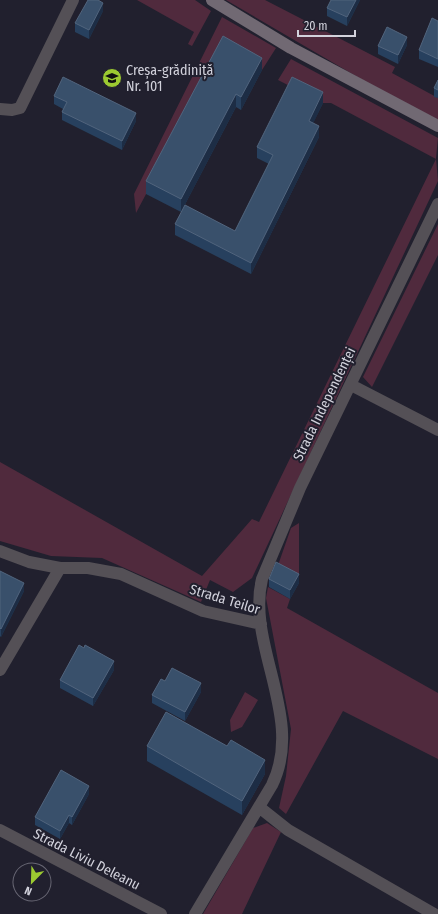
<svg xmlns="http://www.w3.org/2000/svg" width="438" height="914" font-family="'Fira Sans Condensed',sans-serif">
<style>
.green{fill:#502a3d}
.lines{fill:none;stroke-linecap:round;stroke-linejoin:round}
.street{stroke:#545056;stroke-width:12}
.secondary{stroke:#716973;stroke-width:12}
.wall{fill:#27405e}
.shaded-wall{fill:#1d2d45}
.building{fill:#39506b;stroke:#51647d}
.labels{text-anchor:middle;stroke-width:4;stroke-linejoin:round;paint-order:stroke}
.poi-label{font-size:14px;fill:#d2d2dc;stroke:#21202e;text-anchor:start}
.street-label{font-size:14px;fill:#d2d2dc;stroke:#21202e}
</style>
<rect width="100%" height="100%" fill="#21202e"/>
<path class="green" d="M137 0H195L211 11 192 46 188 44 194 32Z
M226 0H265L395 67 392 73 438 98V120L361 79Z
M222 17 276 48 262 70 223 49 136 213 134 194Z
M291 59 438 138 436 158 438 181 252 578 233 592 210 580 201 602 102 558 51 556 0 541V462L202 576 252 519 259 522 436 159 331 103H323L278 80Z
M438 224V255L372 387 363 377Z
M299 523V583L276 571 291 528Z
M268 587 290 599 287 608 438 693V759L343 711 286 814 279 808 286 776 291 729 266 598Z
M245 692 258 700 242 727 231 732 230 720Z
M267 823 281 832 242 914H203L253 828Z"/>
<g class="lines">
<path class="street" d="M0 109 12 110 20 108 73 0
M351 385 438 430
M0 551 29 562 60 568H88L121 574 203 611 261 624
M0 670 60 568
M259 807 288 830 434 914
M0 830 161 914
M195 914 272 785C305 718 246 645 262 579L300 488 438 204"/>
<path class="secondary" d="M212 0 291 48 438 126"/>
</g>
<path class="wall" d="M360 0 347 26 327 16V8Z
M103 11 89 39 75 32V23Z
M438 21V67L419 59V50Z
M223 36 262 70 241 110 236 107 181 212 146 194V181Z
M407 45 398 64 378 54V46Z
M438 80V98L434 97V88Z
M54 96 136 121 122 150 62 120V112L63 109 54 104Z
M323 103 313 123 319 137 251 274 175 235V224L235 231 269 164 257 158V147Z
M0 571 24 591 1 637 0 636Z
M269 579 299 583 290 599 269 587Z
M114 670 93 706 60 688V680Z
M165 681 201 692 185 721 152 703V695Z
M147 746 265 774 242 815 147 761Z
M89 794 72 825 69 823 60 839 35 825V817Z"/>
<path class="shaded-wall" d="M356 0H360L347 26V17Z
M103 3V11L89 39V30Z
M407 37V45L398 64V55Z
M262 58V70L241 110V97Z
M323 92V103L309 132V121Z
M236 94V107L181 212V199Z
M136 113V121L122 150V141Z
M319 126V137L251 274V263Z
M299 574V583L290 599V590Z
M24 583V591L1 637V629Z
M114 661V670L93 706V698Z
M201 683V692L185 721V712Z
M265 760V774L242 815V801Z
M89 786V794L72 825V817Z
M69 815V823L60 839V831Z"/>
<path class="building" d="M88 0H98L103 3 89 30 75 23Z
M331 0H356L347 17 327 8Z
M432 18 438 21V59L419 50Z
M387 27 407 37 398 55 378 46Z
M223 36 262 58 241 97 236 94 181 199 146 181Z
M63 77 136 113 122 141 62 112 67 102 54 96Z
M292 77 323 92 309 121 319 126 251 263 175 224 185 205 235 231 273 155 257 147Z
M438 80V90L434 88Z
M276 562 299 574 290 590 269 579Z
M0 571 24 583 1 629 0 628Z
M79 645 84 648 85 645 114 661 93 698 60 680Z
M172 668 201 683 185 712 152 695 161 679 165 681Z
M166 712 227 746 231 740 265 760 242 801 147 746Z
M61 770 89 786 72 817 69 815 60 831 35 817Z"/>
<defs>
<g id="school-disc" transform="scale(1)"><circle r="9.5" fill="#9cca31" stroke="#21202e"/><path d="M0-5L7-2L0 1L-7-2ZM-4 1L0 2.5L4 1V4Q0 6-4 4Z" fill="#111"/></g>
</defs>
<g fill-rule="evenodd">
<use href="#school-disc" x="112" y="78"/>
</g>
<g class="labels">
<g class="poi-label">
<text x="126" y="75">Creșa-grădiniță<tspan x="126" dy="16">Nr. 101</tspan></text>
</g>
<g class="street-label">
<text transform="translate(324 404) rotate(-64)" y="5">Strada Independenței</text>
<text transform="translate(225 599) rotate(17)" y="5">Strada Teilor</text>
<text transform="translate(87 859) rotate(27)" y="5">Strada Liviu Deleanu</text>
</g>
</g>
<g transform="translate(32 882) rotate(203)"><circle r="19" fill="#21202e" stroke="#686774"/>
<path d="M0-3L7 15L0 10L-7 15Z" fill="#9cca31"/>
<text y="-6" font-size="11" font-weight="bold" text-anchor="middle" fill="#d2d2dc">N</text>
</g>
<path d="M298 30v6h57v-6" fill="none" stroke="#d2d2dc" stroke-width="2"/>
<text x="304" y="30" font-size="12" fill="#d2d2dc" stroke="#21202e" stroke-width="3" paint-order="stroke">20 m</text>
</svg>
